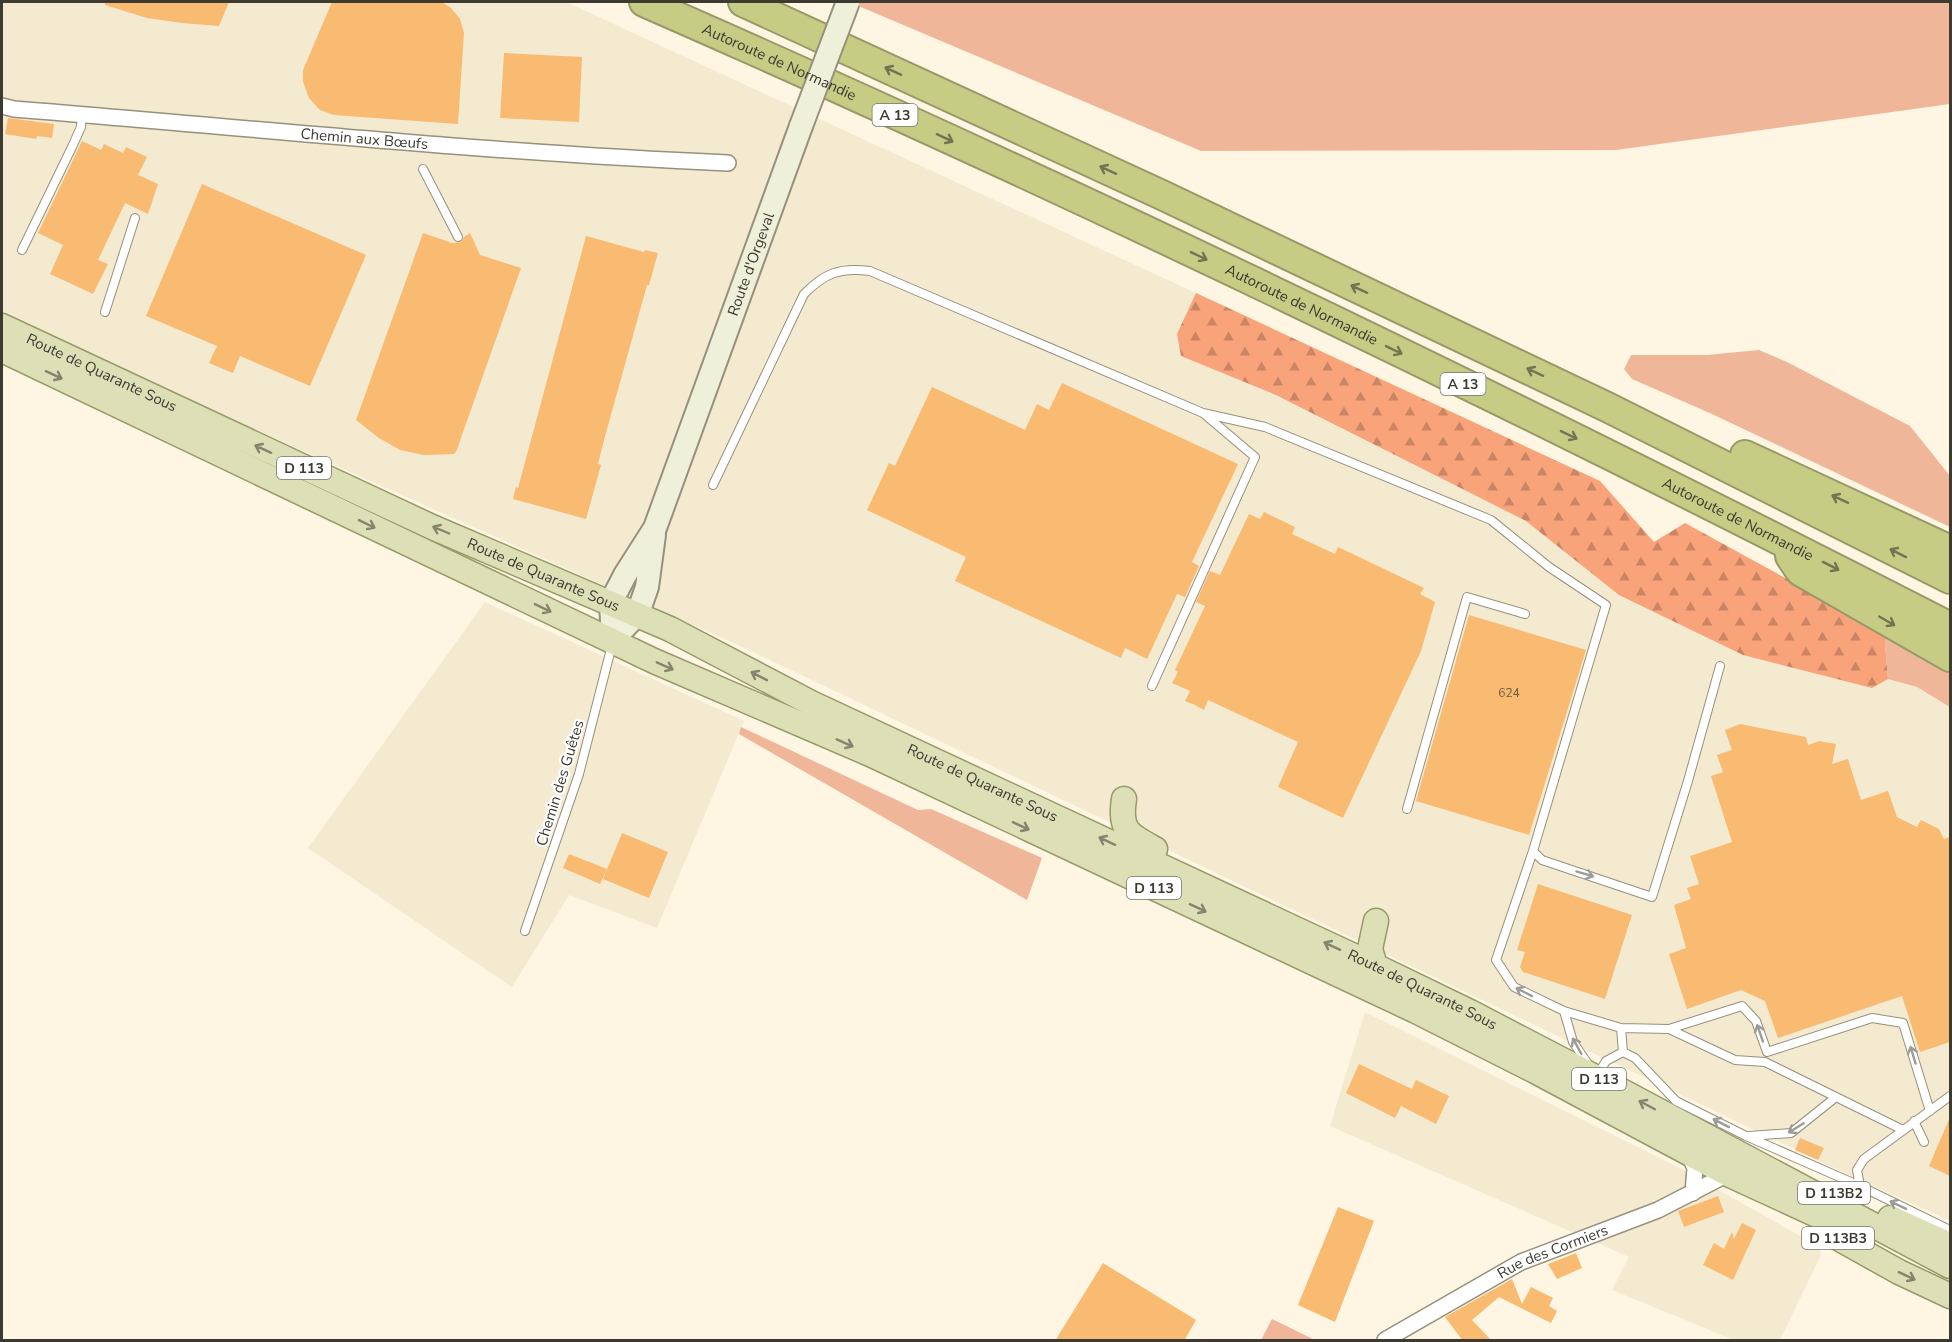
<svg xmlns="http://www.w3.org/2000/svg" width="1952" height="1342" font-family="'Nunito Sans',sans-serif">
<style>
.built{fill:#f4ead0}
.grass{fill:#f0b699}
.forest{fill:url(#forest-firs)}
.building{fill:#f9ba72}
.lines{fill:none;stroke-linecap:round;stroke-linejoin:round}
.lane-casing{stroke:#96907d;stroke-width:10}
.street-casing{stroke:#96907d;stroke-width:18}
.secondary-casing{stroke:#96907d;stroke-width:26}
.primary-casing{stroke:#979968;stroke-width:27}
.highway-casing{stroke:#979968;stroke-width:32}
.lane{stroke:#fff;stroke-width:8}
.street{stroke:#fff;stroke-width:15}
.secondary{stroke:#eef0da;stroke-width:22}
.primary{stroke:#dde0b6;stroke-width:24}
.highway{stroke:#c7cc85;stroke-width:28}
.secondary-bridge-casing{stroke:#96907d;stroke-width:26;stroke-linecap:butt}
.secondary-bridge{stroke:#eef0da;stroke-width:22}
.oneway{stroke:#747453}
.oneway2{stroke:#85856d}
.oneway3{stroke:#9e9c98}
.labels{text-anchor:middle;stroke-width:4.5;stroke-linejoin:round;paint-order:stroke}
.number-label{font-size:12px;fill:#6c5a42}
.shield{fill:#fff;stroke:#777570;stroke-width:1.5}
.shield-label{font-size:14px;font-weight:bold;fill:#3d3a32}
.street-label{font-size:15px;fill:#3d3a32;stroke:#fff}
</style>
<defs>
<pattern id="forest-firs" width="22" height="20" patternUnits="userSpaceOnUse" patternTransform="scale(1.5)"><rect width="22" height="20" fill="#f8a379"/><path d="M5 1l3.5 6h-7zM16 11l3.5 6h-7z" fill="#ca8664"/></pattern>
</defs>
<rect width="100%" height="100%" fill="#fef6e2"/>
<path class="built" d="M2 2H566L1196 293 1558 464 1751 640 1917 687 1950 706V1221L1832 1167 751 651 115 367 8 313 2 324Z
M485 602 744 721 657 928 569 895 512 987 308 848Z
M1365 1012 1676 1166 1818 1246 1821 1255 1780 1340H1734L1612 1290 1629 1257 1330 1126Z"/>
<path class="grass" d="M849 2H1950V104L1616 150 1201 151Z
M1759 350 1787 362 1910 426 1950 476V527L1712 414 1632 379 1624 369 1631 355H1707Z
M1884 632 1950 670V707L1917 687 1888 679Z
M741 727 918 810 931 809 1042 858 1027 900 739 734Z
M1272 1319 1315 1340H1261Z"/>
<path class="forest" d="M1196 293 1600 481 1654 542 1685 523 1884 632 1888 679 1872 688 1743 655 1619 595 1526 521 1276 395 1181 356 1177 334Z"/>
<path class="building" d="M105 2H229L219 26 182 23 147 18 105 5Z
M332 2H442L451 8 460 19 464 33 458 124 334 115 320 110 309 98 303 82V70Z
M504 53 582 57 579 122 500 118Z
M8 118 54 124 52 138 37 136 36 139 5 134Z
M82 141 101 150 104 144 123 153 126 147 147 157 138 175 158 184 148 214 125 203 98 260 108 264 93 294 50 274 63 245 38 233Z
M202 184 366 255 310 386 240 356 233 373 209 363 217 346 146 316Z
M423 233 452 243 461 242 464 237 470 233 480 255 521 268 456 452 454 454 424 455 400 450 379 438 356 420Z
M586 236 644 252 645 250 658 253 649 285H647L604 440 598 464 601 465 586 519 513 499 516 487 518 488Z
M1062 383 1238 464 1192 562 1199 566 1185 597 1177 594 1147 659 1125 648 1121 658 955 581 966 557 867 510 889 463 895 466 932 387 1025 430 1037 404 1049 410Z
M1264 512 1295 527 1292 534 1335 554 1338 547 1424 588 1420 594 1435 602 1421 651 1343 818 1278 787 1298 742 1208 700 1204 710 1195 705 1185 701 1190 691 1172 683 1178 672 1175 670 1205 606 1196 602 1210 571 1220 575 1249 514 1260 519Z
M1469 615 1586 650 1529 835 1416 801Z
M1740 724 1806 737 1808 745 1819 741 1836 744 1832 764 1848 759 1861 800 1888 791 1897 817 1917 827 1921 820 1939 829 1944 839 1950 837V1042L1920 1052 1902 996 1778 1038 1765 1001 1741 990 1687 1009 1669 954 1686 948 1674 905 1691 899 1687 888 1699 884 1690 856 1732 842 1711 776 1723 772 1717 755 1732 750 1725 730Z
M622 833 668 852 649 898 603 879Z
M569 854 607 869 600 884 563 868Z
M1538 884 1632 915 1605 999 1523 972 1520 967 1525 952 1517 950Z
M1359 1064 1412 1089 1416 1080 1449 1096 1436 1124 1401 1106 1395 1118 1346 1093Z
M1950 1117V1176L1929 1166Z
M1800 1138 1824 1148 1818 1160 1795 1150Z
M1718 1196 1724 1212 1684 1227 1678 1211Z
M1338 1207 1374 1221 1335 1322 1298 1305Z
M1742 1223 1756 1230 1733 1280 1703 1265 1714 1243 1724 1249 1732 1232 1734 1239Z
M1576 1253 1582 1268 1557 1279 1548 1264Z
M1103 1263 1196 1320 1184 1341H1055Z
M1512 1279 1522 1304 1531 1287 1553 1298 1549 1306 1557 1311 1551 1323 1499 1297 1472 1320 1492 1341H1463L1445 1317Z"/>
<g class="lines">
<g class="lane-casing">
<path id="lane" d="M423 169 458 237
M22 250 72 147 81 127 82 114
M105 312 135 218
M1203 413 1265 427 1491 520 1549 567 1606 605 1533 851 1496 960 1514 987 1564 1011 1621 1028 1669 1029 1735 1060 1765 1062 1903 1130
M713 485 804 294C825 273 840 267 870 271L1203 413 1255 457 1152 686
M1407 809 1467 597 1525 614
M1533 851 1542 860 1652 897 1688 781 1720 666
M525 931 579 774 612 645
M1564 1011 1573 1042 1588 1064
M1621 1028 1623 1052
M1669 1029 1742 1006 1756 1021 1767 1052 1872 1018 1903 1023 1930 1111
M1597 1076 1606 1061 1623 1052 1635 1058 1676 1101 1746 1136 1860 1186 1950 1230
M1914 1121 1924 1142
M1749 1136 1791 1133 1836 1097
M1860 1186 1857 1170 1864 1159 1950 1096"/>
</g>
<g class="street-casing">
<g id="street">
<path id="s1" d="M2 106 14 109C252 128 490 153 728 163"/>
<path d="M1688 1153 1695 1168 1693 1193"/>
<path id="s2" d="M1385 1340 1521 1262 1658 1210 1728 1174"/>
</g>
</g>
<g class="secondary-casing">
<g id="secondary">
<path d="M625 627 638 613 647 587 654 535"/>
<path id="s3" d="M613 641 611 602 625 575 655 528 801 126"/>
</g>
</g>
<g class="primary-casing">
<g id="primary">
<path id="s4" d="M2 326 432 527 670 629 811 703 1375 966 1470 1012 1614 1087 1950 1266"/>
<path d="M2 350 654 661 870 754 1416 1011 1535 1071 1728 1174 1856 1233"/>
<path d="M1124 799C1119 831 1129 835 1155 849"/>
<path d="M1375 966 1370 949 1376 921"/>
<path d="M1890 1218 1950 1245"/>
<path d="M1831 1234 1899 1272 1950 1296"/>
</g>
</g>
<g class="highway-casing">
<g id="highway">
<path id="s5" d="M644 2C1085 195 1521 407 1950 627"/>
<path d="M743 2 1162 195 1607 407 1950 579"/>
<path d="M1745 455 1950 550"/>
<path d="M1790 556 1800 571 1950 657"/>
</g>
</g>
<use href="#lane" class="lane"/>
<use href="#street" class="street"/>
<use href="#secondary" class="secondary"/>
<use href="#primary" class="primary"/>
<use href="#highway" class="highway"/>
<g class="secondary-bridge-casing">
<path id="secondary-bridge" d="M801 126 848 2"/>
</g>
<use href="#secondary-bridge" class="secondary-bridge"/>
</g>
<defs><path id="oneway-shaft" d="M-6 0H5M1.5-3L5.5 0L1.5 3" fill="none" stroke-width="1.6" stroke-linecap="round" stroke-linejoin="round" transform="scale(1.5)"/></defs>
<g class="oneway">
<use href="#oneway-shaft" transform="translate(893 71) rotate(-155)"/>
<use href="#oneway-shaft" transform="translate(945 138) rotate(25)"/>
<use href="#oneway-shaft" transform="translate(1108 170) rotate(-155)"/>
<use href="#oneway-shaft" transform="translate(1199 256) rotate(26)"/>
<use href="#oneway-shaft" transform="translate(1359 289) rotate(-155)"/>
<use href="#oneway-shaft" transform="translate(1394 350) rotate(26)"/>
<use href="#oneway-shaft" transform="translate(1535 372) rotate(-155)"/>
<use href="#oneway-shaft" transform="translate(1569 435) rotate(26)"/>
<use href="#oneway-shaft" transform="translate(1840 499) rotate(-155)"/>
<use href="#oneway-shaft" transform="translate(1898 553) rotate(-153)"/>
<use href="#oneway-shaft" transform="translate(1831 566) rotate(27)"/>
<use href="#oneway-shaft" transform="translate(1887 621) rotate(30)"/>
</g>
<g class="oneway2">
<use href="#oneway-shaft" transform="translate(54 375) rotate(25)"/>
<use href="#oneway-shaft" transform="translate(263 449) rotate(-155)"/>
<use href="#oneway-shaft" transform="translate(367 524) rotate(26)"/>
<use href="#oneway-shaft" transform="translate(441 530) rotate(-157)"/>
<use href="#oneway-shaft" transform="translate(543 608) rotate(26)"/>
<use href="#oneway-shaft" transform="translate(665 666) rotate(24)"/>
<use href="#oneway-shaft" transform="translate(759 676) rotate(-153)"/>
<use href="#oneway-shaft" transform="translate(845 743) rotate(24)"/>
<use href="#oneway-shaft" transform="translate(1021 826) rotate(25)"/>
<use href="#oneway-shaft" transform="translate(1107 841) rotate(-155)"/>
<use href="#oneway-shaft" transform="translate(1198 908) rotate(25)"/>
<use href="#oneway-shaft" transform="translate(1332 946) rotate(-155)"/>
<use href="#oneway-shaft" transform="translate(1647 1105) rotate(-152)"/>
<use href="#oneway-shaft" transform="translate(1907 1276) rotate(25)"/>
</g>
<g class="oneway3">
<use href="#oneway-shaft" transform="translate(1585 874) rotate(17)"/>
<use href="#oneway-shaft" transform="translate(1524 992) rotate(-153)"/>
<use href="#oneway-shaft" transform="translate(1760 1033) rotate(-109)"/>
<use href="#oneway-shaft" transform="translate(1577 1046) rotate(-119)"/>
<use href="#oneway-shaft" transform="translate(1913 1055) rotate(-107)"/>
<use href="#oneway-shaft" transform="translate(1721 1123) rotate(-153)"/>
<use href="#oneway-shaft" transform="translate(1796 1128) rotate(148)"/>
<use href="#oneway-shaft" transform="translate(1898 1205) rotate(-154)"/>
</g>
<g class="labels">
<g class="number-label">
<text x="1509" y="697">624</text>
</g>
<g class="shield">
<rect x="872.5" y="104" width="45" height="22" rx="4.5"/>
<rect x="1440.5" y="373" width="45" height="22" rx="4.5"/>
<rect x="277" y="457" width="54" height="22" rx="4.5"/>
<rect x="1127" y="877" width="54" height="22" rx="4.5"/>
<rect x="1572" y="1068" width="54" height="22" rx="4.5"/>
<rect x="1798" y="1182" width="72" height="22" rx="4.5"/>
<rect x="1802" y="1227" width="72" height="22" rx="4.5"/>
</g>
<g class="shield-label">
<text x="895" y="120">A 13</text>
<text x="1463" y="389">A 13</text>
<text x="304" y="473">D 113</text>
<text x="1154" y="893">D 113</text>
<text x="1599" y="1084">D 113</text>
<text x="1834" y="1198">D 113B2</text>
<text x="1838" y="1243">D 113B3</text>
</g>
<g class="street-label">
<text dy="5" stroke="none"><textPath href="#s5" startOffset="148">Autoroute de Normandie</textPath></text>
<text dy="5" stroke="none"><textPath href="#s1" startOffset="364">Chemin aux Bœufs</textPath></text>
<text dy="5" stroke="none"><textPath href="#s3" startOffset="406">Route d'Orgeval</textPath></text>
<text dy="5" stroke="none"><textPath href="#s5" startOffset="724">Autoroute de Normandie</textPath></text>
<text dy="5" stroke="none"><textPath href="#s4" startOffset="110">Route de Quarante Sous</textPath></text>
<text dy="5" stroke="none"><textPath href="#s5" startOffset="1210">Autoroute de Normandie</textPath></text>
<text dy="5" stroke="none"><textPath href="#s4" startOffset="596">Route de Quarante Sous</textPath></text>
<text transform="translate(560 783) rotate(-73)" y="5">Chemin des Guêtes</text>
<text dy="5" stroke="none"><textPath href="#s4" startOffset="1082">Route de Quarante Sous</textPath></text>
<text dy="5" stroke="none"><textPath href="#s4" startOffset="1568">Route de Quarante Sous</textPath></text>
<text dy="5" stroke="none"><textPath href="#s2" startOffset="190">Rue des Cormiers</textPath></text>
</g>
</g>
<rect width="1952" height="1342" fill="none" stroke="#3d3a32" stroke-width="6"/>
</svg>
